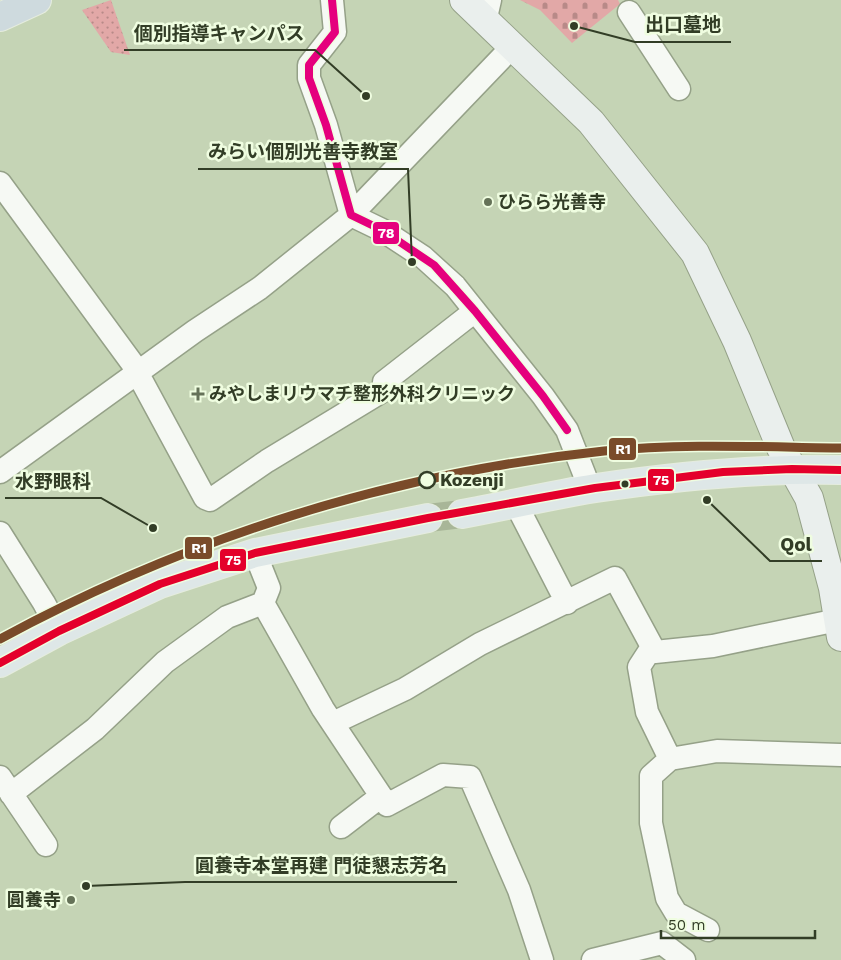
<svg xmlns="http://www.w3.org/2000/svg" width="841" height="960" font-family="'Work Sans','Noto Sans JP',sans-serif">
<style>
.cemetery{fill:url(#cemetery-stones)}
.park{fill:url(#park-dots)}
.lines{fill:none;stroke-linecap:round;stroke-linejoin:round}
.primary-tunnel{stroke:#a8b698;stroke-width:28;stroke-dasharray:28 14;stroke-linecap:butt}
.street-casing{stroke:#95a188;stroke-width:25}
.secondary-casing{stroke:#95a188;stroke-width:30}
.primary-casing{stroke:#e5ecde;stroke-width:30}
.highway-casing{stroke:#e5ecde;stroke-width:30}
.street{stroke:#f6f9f4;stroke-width:22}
.secondary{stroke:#eaefed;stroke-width:28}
.primary{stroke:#dee7e7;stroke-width:28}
.highway{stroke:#cedade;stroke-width:28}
.bus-1-casing{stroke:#effde0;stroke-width:11}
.bus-2-casing{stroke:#effde0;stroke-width:11}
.bus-1{stroke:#e4002b;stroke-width:8}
.bus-2{stroke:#e5007d;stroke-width:8}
.rail-1-casing{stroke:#effde0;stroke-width:12}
.rail-1{stroke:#7a4b2a;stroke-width:9}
.poi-dot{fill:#657258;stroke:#effde0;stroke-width:2}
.stop-dot{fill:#effde0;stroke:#323d26;stroke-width:2.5}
.bus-dot{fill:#323d26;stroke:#effde0;stroke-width:2}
.labels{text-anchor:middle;stroke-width:5;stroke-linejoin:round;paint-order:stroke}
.poi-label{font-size:18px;font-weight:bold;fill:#323d26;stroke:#effde0;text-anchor:start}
.stop-label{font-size:18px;font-weight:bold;fill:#323d26;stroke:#effde0;text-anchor:start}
.leader{fill:none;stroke:#323d26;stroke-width:2}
.callout-dot{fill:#323d26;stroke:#effde0;stroke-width:2}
.callout-label{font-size:19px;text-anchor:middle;font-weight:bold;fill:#323d26;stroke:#effde0;stroke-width:5;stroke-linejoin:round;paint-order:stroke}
.line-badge{stroke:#effde0;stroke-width:2}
.badge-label{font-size:14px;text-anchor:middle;font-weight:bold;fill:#fff}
</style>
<defs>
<pattern id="cemetery-stones" width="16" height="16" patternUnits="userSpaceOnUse" patternTransform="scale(1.25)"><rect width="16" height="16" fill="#e2a8a7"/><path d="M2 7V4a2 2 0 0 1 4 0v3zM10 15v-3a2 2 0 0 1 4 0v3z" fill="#b88a88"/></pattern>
<pattern id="park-dots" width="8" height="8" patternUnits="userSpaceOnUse" patternTransform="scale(1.25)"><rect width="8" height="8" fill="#e2a8a7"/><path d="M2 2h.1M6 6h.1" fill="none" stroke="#b88a88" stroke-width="1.8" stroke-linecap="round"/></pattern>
</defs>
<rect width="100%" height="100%" fill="#c5d4b5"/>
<path class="cemetery" d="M520 0H618L620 4 572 43 540 10Z"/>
<path class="park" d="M111 0 130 55 111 52 82 10Z"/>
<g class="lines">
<path class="primary-tunnel" d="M428 518 462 514"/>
<g class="street-casing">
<path id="street" d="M332 0 335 32 309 65V78L326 125 351 215 382 230 423 257 455 286 543 396 567 430 585 476 586 490
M629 12 679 89
M485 22 490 0
M0 183 132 363 205 498 210 500 267 461 384 390V382L475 311
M0 472 195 331 260 288 351 215 512 47
M516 504 567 603
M0 533 44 603 59 631
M255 553 269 588 263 603 323 709 387 805 443 775 470 777 519 890 542 960
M652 647 639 667 647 712 670 759
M333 723 405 689 480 644 615 578 655 652 713 646 828 622
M0 777 46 845
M11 794 95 729 165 662 227 617 263 603
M341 827 380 797
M708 930 676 913 667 898 651 823V776L670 759 717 751 841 755
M593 960 662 943 684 960"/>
</g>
<g class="secondary-casing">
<path id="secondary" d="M464 0 591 122 695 253 737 341 781 448 809 498 833 588 841 637"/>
</g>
<g class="primary-casing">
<path id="primary" d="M462 514C506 506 551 495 596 488 677 476 758 468 841 470
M0 663 59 631 160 584 255 553 428 518"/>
</g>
<g class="highway-casing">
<path id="highway" d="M0 17 37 0"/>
</g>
<use href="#street" class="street"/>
<use href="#secondary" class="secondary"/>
<use href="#primary" class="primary"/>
<use href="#highway" class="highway"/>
<g class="bus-1-casing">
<path id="bus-1" d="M0 663 59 631 160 584 255 553 428 518 595 488 723 472 792 469 841 470"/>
</g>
<g class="bus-2-casing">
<path id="bus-2" d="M332 0 335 32 309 65V78L326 125 351 215 382 230 434 265 475 311 543 396 567 430"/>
</g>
<use href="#bus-1" class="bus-1"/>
<use href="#bus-2" class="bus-2"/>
<g class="rail-1-casing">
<path id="rail-1" d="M0 639C187 538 392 473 604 451 682 443 763 447 841 448"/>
</g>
<use href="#rail-1" class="rail-1"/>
</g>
<g class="poi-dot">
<circle cx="488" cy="202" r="5"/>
<path d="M195.5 386.5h5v5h5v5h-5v5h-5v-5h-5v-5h5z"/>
<circle cx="71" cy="900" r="5"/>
</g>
<circle class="stop-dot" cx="427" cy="480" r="8"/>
<circle class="bus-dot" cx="625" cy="484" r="4.5"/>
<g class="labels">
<g class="poi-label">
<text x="498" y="208">ひらら光善寺</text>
<text x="209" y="400">みやしまリウマチ整形外科クリニック</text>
<text x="61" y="906" text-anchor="end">圓養寺</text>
</g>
<g class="stop-label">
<text x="440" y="486">Kozenji</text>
</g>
</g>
<path class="leader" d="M574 26L635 42H731M366 96L315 50H124M412 262L408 169H198M153 528L101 498H5M707 500L770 561H822M86 886L185 882H457"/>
<g class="callout-dot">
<circle cx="574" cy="26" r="5"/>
<circle cx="366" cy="96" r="5"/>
<circle cx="412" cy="262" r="5"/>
<circle cx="153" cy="528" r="5"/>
<circle cx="707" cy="500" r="5"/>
<circle cx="86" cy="886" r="5"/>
</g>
<g class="callout-label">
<text x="683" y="31">出口墓地</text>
<text x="219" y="40">個別指導キャンパス</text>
<text x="303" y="158">みらい個別光善寺教室</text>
<text x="53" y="488">水野眼科</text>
<text x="796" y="551">Qol</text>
<text x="321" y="872">圓養寺本堂再建 門徒懇志芳名</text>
</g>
<g class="line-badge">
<rect x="372" y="221" width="28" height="24" rx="5" fill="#e5007d"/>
<rect x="608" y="437" width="29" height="24" rx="5" fill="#7a4b2a"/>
<rect x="647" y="468" width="28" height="24" rx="5" fill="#e4002b"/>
<rect x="184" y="536" width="29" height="24" rx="5" fill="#7a4b2a"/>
<rect x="219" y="548" width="28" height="24" rx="5" fill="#e4002b"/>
</g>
<g class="badge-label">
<text x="386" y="238">78</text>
<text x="623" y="454">R1</text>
<text x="661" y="485">75</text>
<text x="199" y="553">R1</text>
<text x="233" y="565">75</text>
</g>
<path d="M661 930v8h154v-8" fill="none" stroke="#323d26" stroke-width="2.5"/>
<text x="668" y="930" font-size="15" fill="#323d26" stroke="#effde0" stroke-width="4" paint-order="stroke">50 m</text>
</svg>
